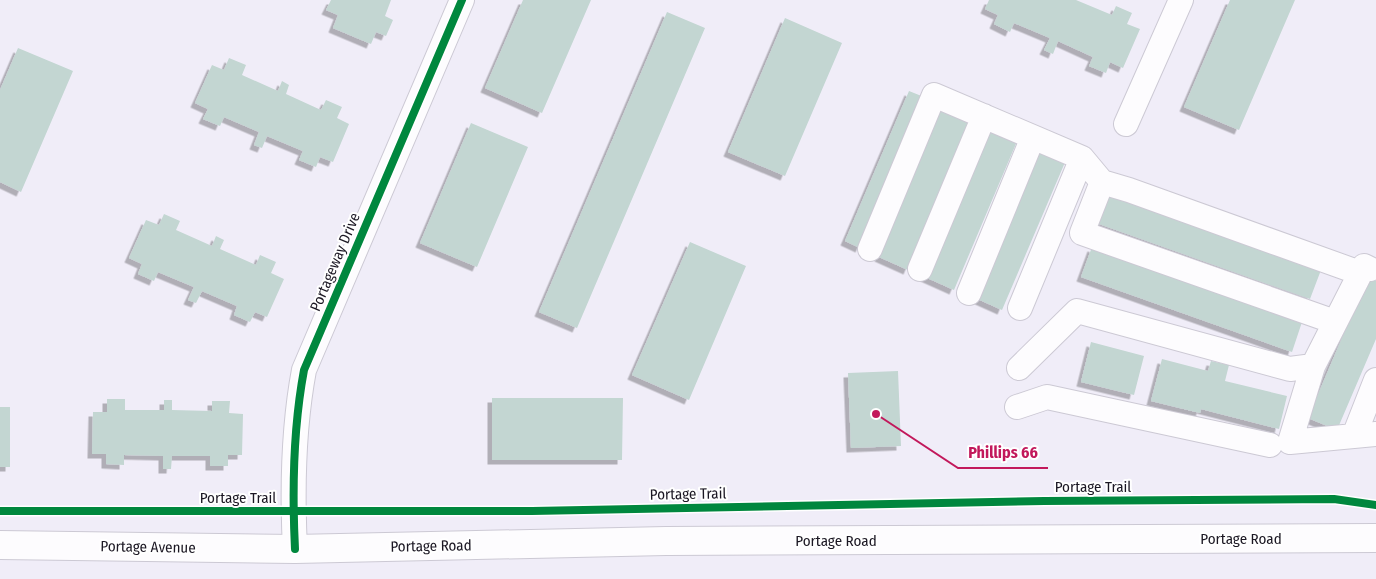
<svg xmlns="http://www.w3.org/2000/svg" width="1376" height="579" font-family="'Fira Sans Condensed',sans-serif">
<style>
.building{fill:#c3d6d2;filter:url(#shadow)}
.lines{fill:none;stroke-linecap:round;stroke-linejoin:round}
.minor-casing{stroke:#ccc9d4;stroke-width:26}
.major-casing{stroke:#ccc9d4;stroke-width:30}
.minor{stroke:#fdfcfe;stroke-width:24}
.major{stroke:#fdfcfe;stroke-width:28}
.cycleway-casing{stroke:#fff;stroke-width:11}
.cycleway{stroke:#00873e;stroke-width:8}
.labels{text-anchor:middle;stroke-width:4;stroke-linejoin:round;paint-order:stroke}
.street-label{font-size:15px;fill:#1b1723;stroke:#fff}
.leader{fill:none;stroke:#c2185b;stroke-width:2}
.callout-dot{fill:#c2185b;stroke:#fff;stroke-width:2}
.callout-label{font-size:16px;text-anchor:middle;font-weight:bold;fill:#c2185b;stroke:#fff;stroke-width:4;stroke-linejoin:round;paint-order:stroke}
</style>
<defs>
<filter id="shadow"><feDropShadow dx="-4.5" dy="4.5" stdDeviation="0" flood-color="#0004"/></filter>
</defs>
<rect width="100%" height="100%" fill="#f0edf8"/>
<path class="building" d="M331 0H391L385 16 393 20 386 36 376 32 371 44 333 28 338 15 326 10Z
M523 0H591L542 113 485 88Z
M989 0H1076L1112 15 1116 6 1132 13 1127 24 1140 29 1123 68 1110 62 1106 73 1089 66 1093 57 1058 41 1053 54 1044 50 1050 38 1014 23 1010 32 994 24 998 15 985 9Z
M1230 0H1295L1239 130 1184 107Z
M667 12 705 28 577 328 539 312Z
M785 18 842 43 785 176 728 152Z
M18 48 73 71 21 192 0 182V90Z
M229 58 246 65 242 75 278 91 282 81 289 85 286 94 321 110 326 100 342 107 337 118 349 124 333 162 320 157 316 167 299 160 303 151 267 136 262 148 254 145 259 132 224 117 220 126 203 119 208 109 195 103 212 65 224 70Z
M909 91 924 97 860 248 845 241Z
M942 107 971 119 908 270 879 257Z
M471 123 528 147 477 267 420 243Z
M989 127 1018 139 954 290 925 277Z
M1037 148 1066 160 1002 310 973 297Z
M1110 194 1321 270 1310 299 1099 224Z
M164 214 180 221 176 230 212 246 216 236 224 240 220 249 256 265 260 255 276 262 271 273 284 279 267 317 255 312 250 322 234 315 237 306 202 291 196 303 188 300 194 287 158 272 154 281 138 274 142 264 129 258 146 220 159 225Z
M690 242 746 266 689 400 632 375Z
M1092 247 1302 322 1292 352 1081 277Z
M1368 277 1376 281V339L1337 430 1308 418Z
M1091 342 1144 356 1134 395 1081 382Z
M1162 359 1208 371 1211 361 1229 365 1225 381 1287 396 1279 429 1201 409 1200 413 1151 401Z
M898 371 901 446 851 448 848 373Z
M492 398H623L622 460H492Z
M107 399H125V410H164V400H172V410L212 411V401H230L229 413 243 414 242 455H228V466H210V456H172L171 469H163V456L124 455V465L106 464V454H92L93 412H107Z
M0 407H10V467H0Z"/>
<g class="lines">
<g class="minor-casing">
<path id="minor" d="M1126 124 1181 0
M870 249 934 95 1082 158 1102 182
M920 269 984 116
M1370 269 1364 266 1313 366 1290 442 1376 434
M969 293 1033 137
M1020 308 1082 158
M1335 322 1082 233 1102 182 1129 190 1360 273
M1019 368 1077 311 1290 369 1313 366
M1017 407 1047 397 1270 445
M1354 436 1376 380
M295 549C292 489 293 429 304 370L462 0"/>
</g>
<g class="major-casing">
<path id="major" d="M0 545 295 549 666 541 1376 538"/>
</g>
<use href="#minor" class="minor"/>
<use href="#major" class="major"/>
<g class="cycleway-casing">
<path id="cycleway" d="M0 511H532L1044 501 1334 499 1376 505
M295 549C292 489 293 429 304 370L462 0"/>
</g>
<use href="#cycleway" class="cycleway"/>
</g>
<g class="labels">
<g class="street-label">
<text transform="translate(335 262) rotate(-67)" y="5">Portageway Drive</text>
<text x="1093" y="492">Portage Trail</text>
<text transform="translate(688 494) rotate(-1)" y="5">Portage Trail</text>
<text x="238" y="503">Portage Trail</text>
<text x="1241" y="544">Portage Road</text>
<text x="836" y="546">Portage Road</text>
<text transform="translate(431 546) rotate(-1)" y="5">Portage Road</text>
<text transform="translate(148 547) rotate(1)" y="5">Portage Avenue</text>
</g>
</g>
<path class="leader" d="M876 414L958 468H1048"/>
<circle class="callout-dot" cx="876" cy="414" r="5"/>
<g class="callout-label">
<text x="1003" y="458">Phillips 66</text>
</g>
</svg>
